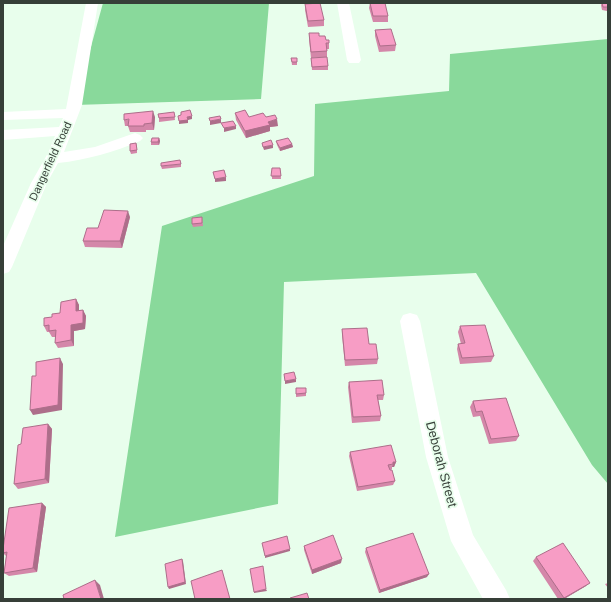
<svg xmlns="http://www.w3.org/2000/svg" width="611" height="602" font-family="Helvetica,sans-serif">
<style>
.forest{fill:#89d99b}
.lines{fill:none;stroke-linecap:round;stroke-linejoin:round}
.minor{fill:#fff;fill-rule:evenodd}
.wall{fill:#d487a9}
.shaded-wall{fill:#ad6e8a}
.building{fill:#f79dc5;stroke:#ad6e8a}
.labels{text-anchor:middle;stroke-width:3.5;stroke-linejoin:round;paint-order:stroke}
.far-street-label{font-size:11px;fill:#363f38;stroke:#e8feec}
.street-label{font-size:13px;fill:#363f38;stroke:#e8feec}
</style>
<rect width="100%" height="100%" fill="#e8feec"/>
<path class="forest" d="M103 3H269L261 99 75 105Z
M608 39V484L592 465 476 273 284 282 278 504 115 537 162 226 314 176 315 104 449 91 450 54Z"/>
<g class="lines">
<path class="minor" d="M86 3H98L82 105 64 152 95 147 135 133 140 135 143 138 140 141C114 152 87 160 58 163L47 183 12 267 9 272 3 274V246L31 183 48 153 55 136 3 140V130L59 127 63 118 3 120V112L66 109Z
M337 3H349L361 60 359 63H349L347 60Z
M410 313 417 315 420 321 448 457 473 535 506 590 510 599H483L451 541 426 457 400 321 403 315Z"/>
</g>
<path class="wall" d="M370 3 388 16V22H373L369 8Z
M602 3H608V9L607 11 602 10 601 5Z
M305 4 324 20V26L308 27 305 10Z
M375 30 396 45 395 51 379 52 375 36Z
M309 33 319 36 329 43V49H327V57L311 58 309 39Z
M291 58 297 62V65H292Z
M311 58 328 66V70H312Z
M174 112 175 120 159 122V118Z
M235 113 249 117H266L278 126 270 127V131L246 138 236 120Z
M155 117 154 130H146V132H130L128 126H125L124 120Z
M159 138 160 141 159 145H151V142Z
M276 141 292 144 293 147 280 151 277 145Z
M136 143 137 146V153L131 154 130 151Z
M181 164V167L162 169 161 166Z
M272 168H280L281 179H272Z
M130 217 122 248 85 247 83 241 98 228Z
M202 217 203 226 193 227 192 224Z
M76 299 79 305V310H83L86 316 85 329 74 331V346L58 348 55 343V337H52L49 332H47L44 326 52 317 60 313Z
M460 326 494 356 491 362 460 364 457 349 458 344H461L458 332Z
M342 329 369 344 378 359 377 364 345 366 342 335Z
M349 382 384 395 383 400H378L381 416 380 421 352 423 348 387Z
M296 388H306V396L296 397Z
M473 401 519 436 516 441 489 444 480 416 473 417 470 407Z
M48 424 52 429 49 483 18 489 14 484 21 444Z
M350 452 396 462 394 467H392V469L390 470 395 481 393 485 357 491 349 456Z
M42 503 46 507 37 572 9 576 4 573 6 556 3 553V549Z
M304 546 341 563 312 574 304 550Z
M366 548 427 577 379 593 365 552Z
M536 557 586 586 564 599H558L533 561Z
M608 583V588L605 584Z"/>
<path class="shaded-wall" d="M153 111 155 117 154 130 152 123Z
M192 116V119L188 120V123L179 124V121L187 117Z
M221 119V123L210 125V121Z
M277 119 278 126 270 127V131L246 138 245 131 268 122Z
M236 126V129L224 132V128Z
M159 138 160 141 159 145 158 142Z
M292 144 293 147 280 151V148Z
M273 145V148L264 150 263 147Z
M226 177V181L215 182V179Z
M128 211 130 217 122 248 120 241Z
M76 299 79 305V317L76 311Z
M83 310 86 316 85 329 74 331V346L71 340V325Z
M60 358 63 364 62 410 33 415 30 410Z
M296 379V382L285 384V381Z
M48 424 52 429 49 483 45 479Z
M393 462H396L394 467H392L393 464Z
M42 503 46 507 37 572 33 568Z
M290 549V551L265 558V556Z
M182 559 183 561 186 584 169 589 168 587Z
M342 559 341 563 312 574V570Z
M429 574 427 577 379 593 380 590Z
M95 580 100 585 104 599H101Z
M590 583 586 586 564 599H563Z
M266 589 267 591 254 593V592Z"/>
<path class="building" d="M320 3 324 20 308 21 305 4Z
M370 3H385L388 16H373Z
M602 3H608V7H603Z
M391 29 396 45 380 46 375 30Z
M309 33H319V36H325L326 40H329V43H326L327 51 311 52Z
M327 57 328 66 312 67 311 58Z
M291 58H297V62H292Z
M190 110 192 116 187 117 188 120 179 121 178 116 181 115V112Z
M245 110 249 117 263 113 266 117 275 115 277 119 268 122 270 125 245 131 235 113Z
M153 111 152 123 144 124V126H128L129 119 124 120V114Z
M174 112 175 117 159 118 158 114Z
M220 116 221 119 210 121 209 118Z
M233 121 236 126 224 128 221 123Z
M152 138H159L158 142H151Z
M288 138 292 144 280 148 276 141Z
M271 140 273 145 263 147 262 143Z
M136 143 137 150 130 151V144Z
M180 160 181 164 161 166V163Z
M272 168H280L281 176H271Z
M224 170 226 177 215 179 213 172Z
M104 210 128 211 120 241H83L87 228H98Z
M202 217V223L192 224V218Z
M76 299V311L83 310V323L71 325V340L55 343 56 330 49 331V325L44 326V318L52 317V314L60 313 61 302Z
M485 325 494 356 462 358 458 344 465 343 460 326Z
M367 328 369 344H376L378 359 345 360 342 329Z
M60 358 58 405 30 410 32 376H36V362Z
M294 372 296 379 285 381 284 374Z
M382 380 384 395H377L381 416 353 417 349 382Z
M296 388H306V393L296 394Z
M506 398 519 436 491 439 482 411 476 412 473 401Z
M48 424 45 479 14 484 18 445 21 444 23 428Z
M391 445 396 462H393V464L388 465 390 470H392L395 481 358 487 350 452Z
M42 503 33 568 4 573 7 552 3 553V549L9 508Z
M413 533 429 574 380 590 366 548Z
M333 535 342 559 312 570 304 546Z
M287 536 290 549 265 556 262 543Z
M563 543 590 583 564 598 536 557Z
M182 559 185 582 168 587 165 564Z
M263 566 266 589 254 592 250 569Z
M222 570 230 599H195L191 581Z
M95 580 101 599H64L63 595Z
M307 593 309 599H290V598Z"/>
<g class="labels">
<g class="far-street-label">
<text transform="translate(50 161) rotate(-65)" y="4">Dangerfield Road</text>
</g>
<g class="street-label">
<text transform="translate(442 464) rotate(75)" y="5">Deborah Street</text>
</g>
</g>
<rect width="611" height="602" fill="none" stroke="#363f38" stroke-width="8"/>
</svg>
